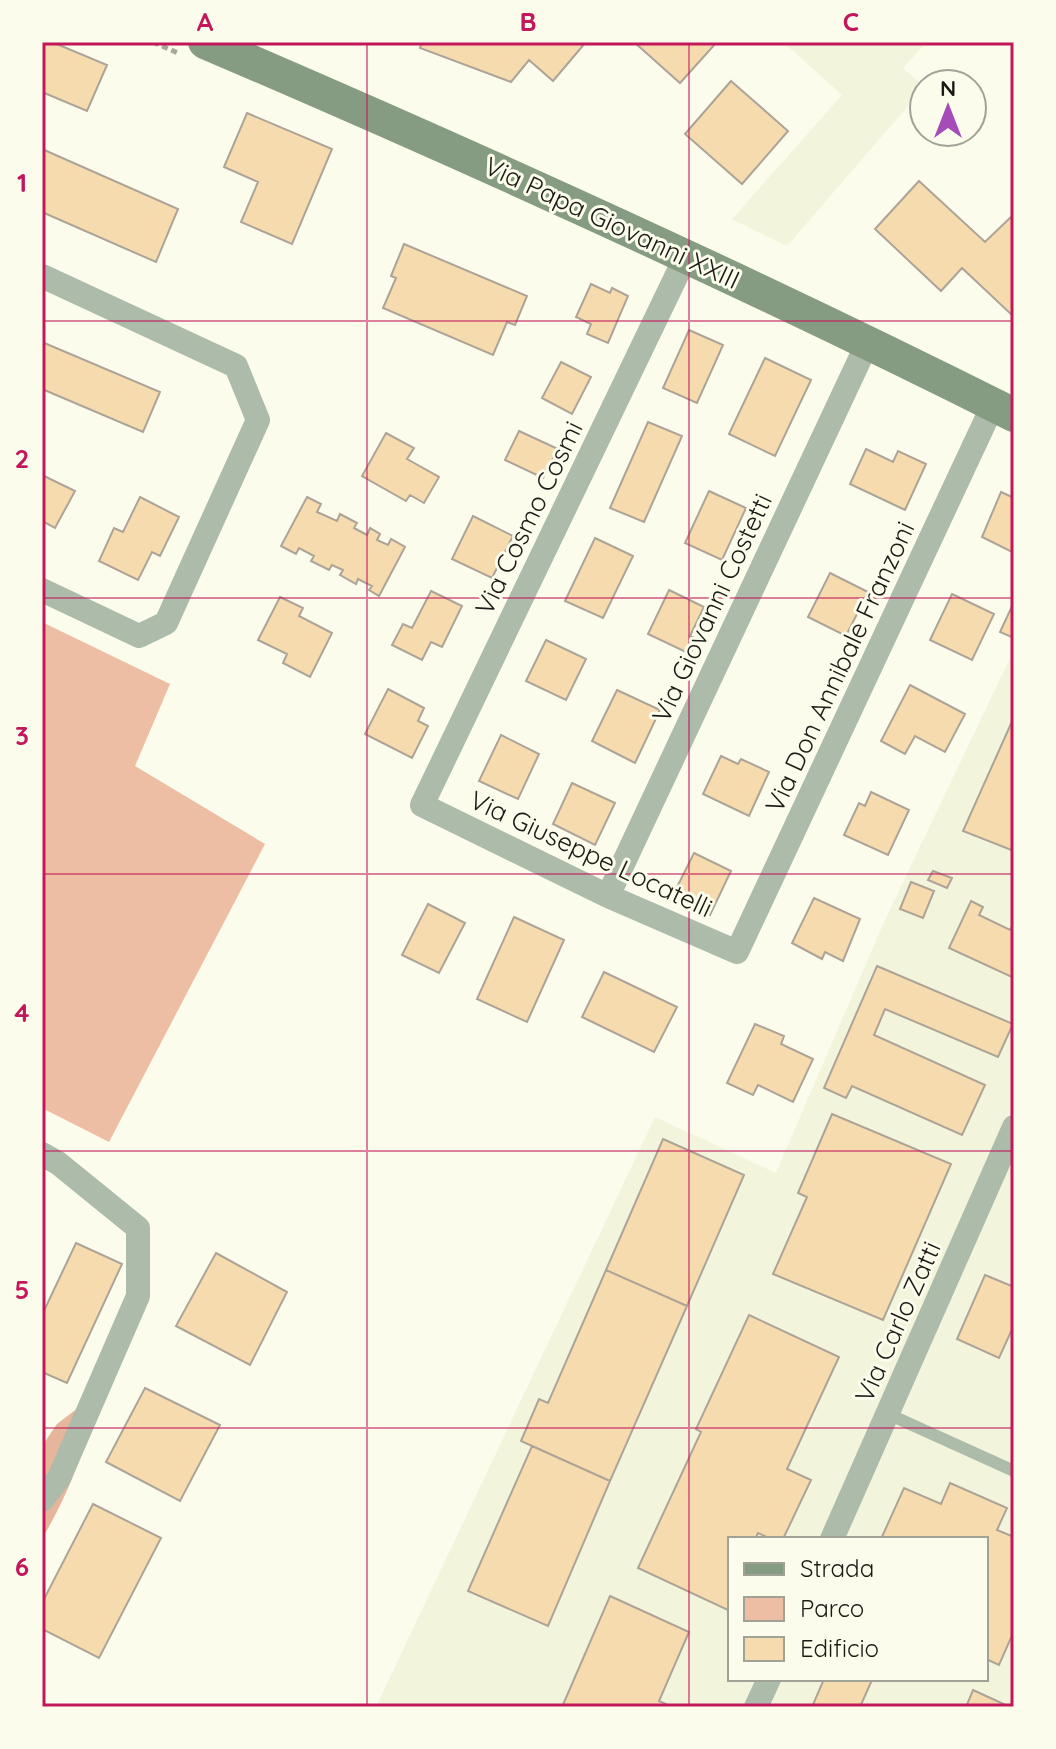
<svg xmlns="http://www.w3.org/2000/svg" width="1056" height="1749" font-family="Quicksand,sans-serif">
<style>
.built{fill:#f2f4dc;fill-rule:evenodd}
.green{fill:#edbea4}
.forest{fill:#e5b69c}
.building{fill:#f6dbae;stroke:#ada497;stroke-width:2}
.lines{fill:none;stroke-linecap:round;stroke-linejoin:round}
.path{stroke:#a7a89c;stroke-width:5;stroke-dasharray:6 4;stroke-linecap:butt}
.lane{stroke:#acbbaa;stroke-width:12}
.street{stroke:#acbbaa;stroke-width:24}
.secondary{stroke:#869c82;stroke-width:34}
.grid{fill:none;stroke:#c2185b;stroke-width:2;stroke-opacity:0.55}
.labels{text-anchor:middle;stroke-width:6;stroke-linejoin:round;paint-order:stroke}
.street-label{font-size:26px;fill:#1b1b16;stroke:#fbfcec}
.neatline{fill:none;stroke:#c2185b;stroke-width:3}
.grid-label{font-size:26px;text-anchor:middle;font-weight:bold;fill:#c2185b}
</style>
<rect width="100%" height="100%" fill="#fbfcec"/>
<path class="built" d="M783 42H927L903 68 923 86 909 105 787 246 732 219 842 95Z
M1014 650V1707H376L655 1117 776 1173 884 922ZM730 1539H986V1679H730Z"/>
<path class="green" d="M42 622 170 684 135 766 265 844 109 1142 42 1108Z"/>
<path class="forest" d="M95 1395C88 1447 68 1494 42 1539V1446L57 1424Z"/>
<path class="building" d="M42 42H52L107 65 87 111 42 92Z
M422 42H586L553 81 529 60 511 82 420 48Z
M634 42H717L680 83Z
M731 81 788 131 742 184 685 134Z
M247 113 332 149 292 244 241 222 258 182 224 167Z
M42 149 178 209 156 262 42 212Z
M919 181 985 242 1011 217 1014 220V317L962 268 941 291 875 229Z
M404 244 527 296 515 325 507 322 493 355 383 308 396 278 391 276Z
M591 284 610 293 612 288 628 296 608 343 587 334 591 324 576 317Z
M689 330 723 345 697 403 663 388Z
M42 342 160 392 143 432 42 389Z
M765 358 811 380 775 456 729 434Z
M561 362 591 377 572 414 542 398Z
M648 422 682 436 644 522 610 508Z
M519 431 558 449 543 478 505 460Z
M386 433 414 448 407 459 439 477 424 503 410 495 406 501 362 476Z
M866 449 893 462 898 451 926 464 905 510 850 484Z
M42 475 75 491 55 528 42 521Z
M709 491 746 508 722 560 685 543Z
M1001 492 1014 498V553L982 537Z
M140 497 179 517 160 556 152 552 138 580 99 561 114 528 123 532Z
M307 497 321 504 317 512 337 521 340 514 357 523 354 528 367 535 370 528 380 534 377 540 388 545 391 539 405 547 379 596 369 590 372 586 358 579 356 584 340 575 343 570 332 565 329 570 311 561 314 556 299 548 296 554 281 546Z
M473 516 513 536 492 578 452 559Z
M595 538 633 556 603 618 565 601Z
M830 573 868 592 846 636 808 617Z
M669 590 704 607 690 636 697 639 690 654 648 634Z
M431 591 462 606 442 647 431 642 422 660 392 645 403 624 412 628Z
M952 594 994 614 972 660 930 640Z
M280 597 303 608 299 616 332 633 310 677 283 663 287 654 258 640Z
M1014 602V638L1000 632Z
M546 640 586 659 566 700 526 681Z
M910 685 965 714 945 752 915 736 905 754 881 741Z
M388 689 424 708 418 721 428 726 412 758 365 734Z
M617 690 660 710 635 763 592 741Z
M1014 717V851L963 831Z
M501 735 539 754 518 799 479 781Z
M721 756 738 764 741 759 769 772 749 816 703 794Z
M572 783 615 803 595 845 553 824Z
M871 792 909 810 888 855 844 835 859 803 865 806Z
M694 853 731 871 710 915 672 897Z
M933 871 952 878 947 888 928 880Z
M911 882 934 891 923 918 900 909Z
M814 898 860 919 843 961 825 952 822 959 792 943Z
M971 901 983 907 979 915 1010 930 1014 923V978L949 948Z
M428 904 465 923 439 973 402 955Z
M514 917 564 940 527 1022 477 999Z
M877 966 1013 1024 998 1057 885 1009 874 1035 985 1085 962 1135 852 1086 846 1098 824 1088Z
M604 972 677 1007 654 1052 582 1017Z
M755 1024 784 1036 781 1044 813 1059 793 1102 758 1085 753 1095 727 1083Z
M832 1114 951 1164 883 1320 773 1274 807 1197 798 1193Z
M663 1139 744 1175 687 1306 606 1270Z
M76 1243 122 1264 67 1383 42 1372V1315Z
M216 1253 287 1292 250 1365 176 1326Z
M606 1270 687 1306 610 1481 521 1441 539 1399 548 1403Z
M985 1275 1014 1287V1325L999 1358 957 1339Z
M749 1315 839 1357 787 1469 811 1480 783 1539H771L758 1533 755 1539H730V1611L638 1568 701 1432 696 1429Z
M145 1388 220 1425 180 1501 106 1462Z
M532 1446 610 1481 548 1626 468 1591Z
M950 1483 1007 1508 997 1530 1014 1537V1631L999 1665 986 1659V1539H881L904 1488 941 1504Z
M93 1504 161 1538 99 1658 42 1629V1603Z
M610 1596 689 1632 659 1701 672 1707H562Z
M824 1679H870L872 1680 860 1707H812Z
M973 1690 1010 1707H966Z"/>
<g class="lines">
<path class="path" d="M153 42 178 53"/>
<path class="lane" d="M888 1414 1014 1471"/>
<path class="street" d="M686 256 422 805 608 896 737 952 993 405
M42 276 236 366 258 420 166 623 139 636 42 590
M608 896 867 344
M42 1154 58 1163 138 1228V1296L59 1478 42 1500
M832 1539 1014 1127
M756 1707 769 1679"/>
<path class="secondary" d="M205 42C478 159 749 282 1014 415"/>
</g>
<path class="grid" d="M367 42V1707M689 42V1707M42 321H1014M42 598H1014M42 874H1014M42 1151H1014M42 1428H1014"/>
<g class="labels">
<g class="street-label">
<text transform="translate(612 223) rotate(25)" y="9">Via Papa Giovanni XXIII</text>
<text transform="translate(529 518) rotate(-64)" y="9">Via Cosmo Cosmi</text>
<text transform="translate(712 608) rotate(-65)" y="9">Via Giovanni Costetti</text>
<text transform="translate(840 667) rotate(-65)" y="9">Via Don Annibale Franzoni</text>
<text transform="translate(591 854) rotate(25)" y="9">Via Giuseppe Locatelli</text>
<text transform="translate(898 1322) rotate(-66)" y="9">Via Carlo Zatti</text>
</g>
</g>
<rect width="1056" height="1749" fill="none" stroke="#fbfcec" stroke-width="88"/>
<rect x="728" y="1537" width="260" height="144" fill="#fbfcec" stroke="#a1a296" stroke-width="2"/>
<rect x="744" y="1563" width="40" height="12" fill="#869c82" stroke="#a1a296" stroke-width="2"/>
<text x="800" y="1577" font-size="24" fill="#1b1b16">Strada</text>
<rect x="744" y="1597" width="40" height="24" fill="#edbea4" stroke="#a1a296" stroke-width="2"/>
<text x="800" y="1617" font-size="24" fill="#1b1b16">Parco</text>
<rect x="744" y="1637" width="40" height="24" fill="#f6dbae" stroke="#a1a296" stroke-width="2"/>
<text x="800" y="1657" font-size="24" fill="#1b1b16">Edificio</text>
<g transform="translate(948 108)"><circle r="38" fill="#fbfcec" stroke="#a1a296" stroke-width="2"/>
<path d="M0-6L14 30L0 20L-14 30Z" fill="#a44cb8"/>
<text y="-12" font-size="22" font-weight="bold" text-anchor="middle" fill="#1b1b16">N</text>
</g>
<rect x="44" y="44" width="968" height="1661" class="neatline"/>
<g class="grid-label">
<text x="205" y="31">A</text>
<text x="528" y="31">B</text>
<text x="851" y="31">C</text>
<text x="22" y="192">1</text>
<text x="22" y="468">2</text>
<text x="22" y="745">3</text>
<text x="22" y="1022">4</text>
<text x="22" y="1299">5</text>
<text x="22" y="1576">6</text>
</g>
</svg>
